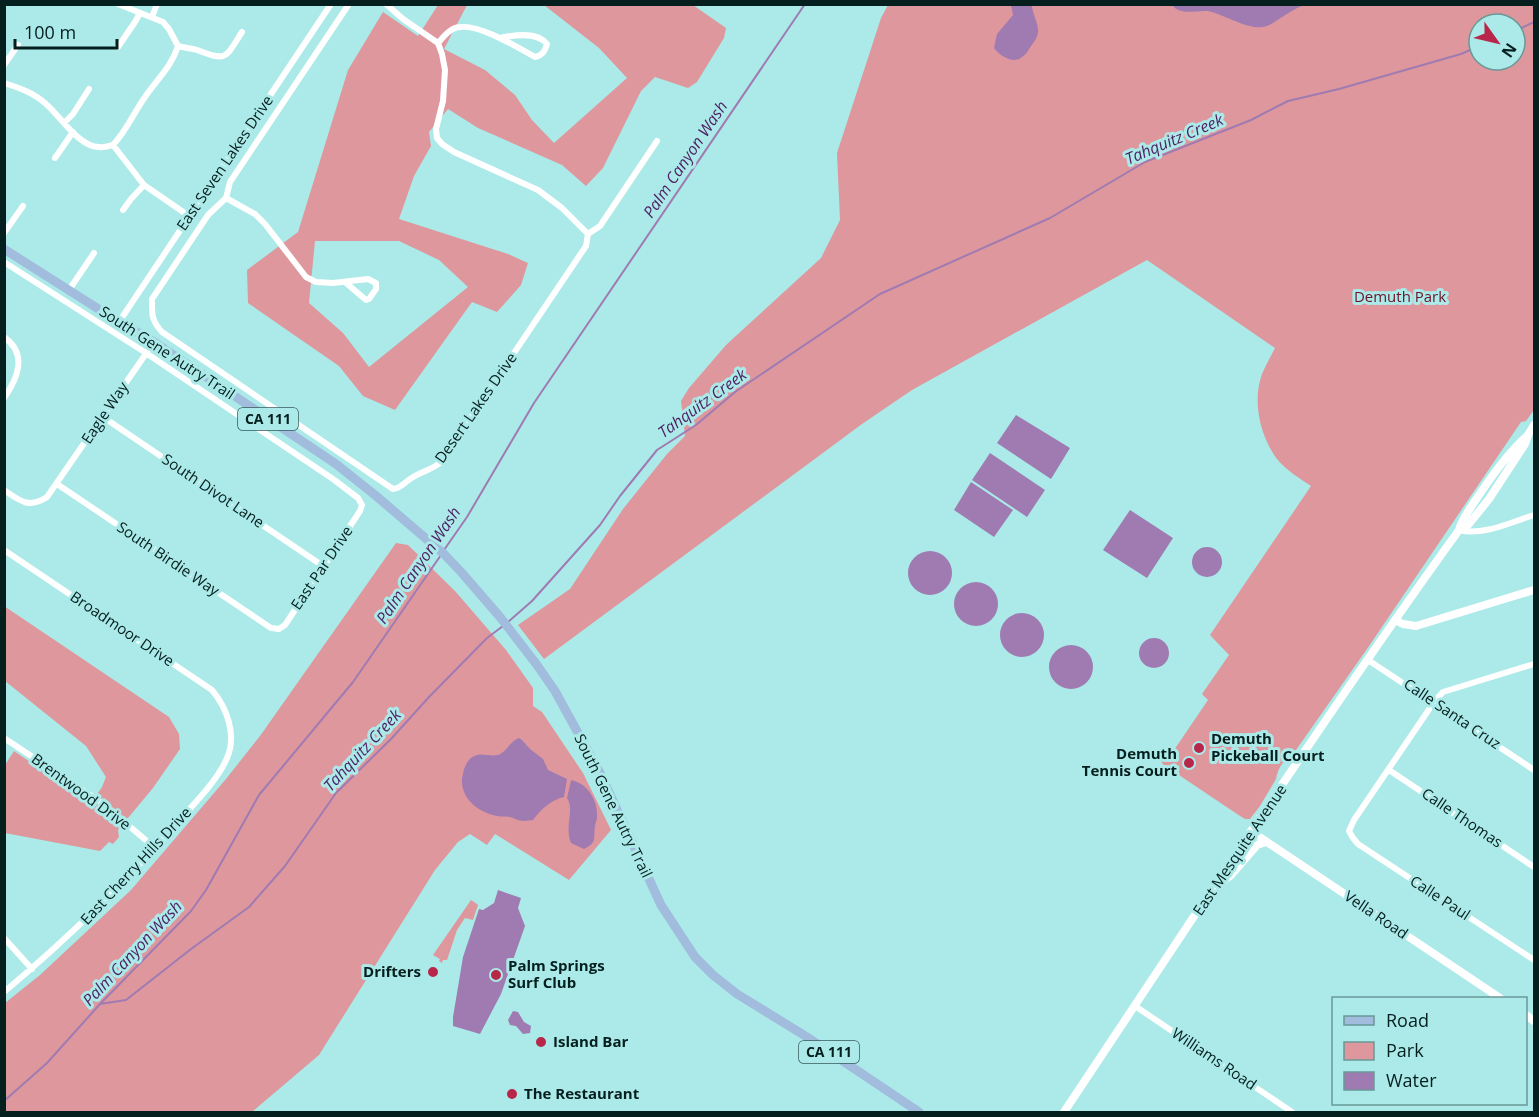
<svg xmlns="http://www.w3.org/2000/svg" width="1539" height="1117" font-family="'Open Sans',sans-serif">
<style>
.green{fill:#de979d;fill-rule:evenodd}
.water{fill:#9f7bb2}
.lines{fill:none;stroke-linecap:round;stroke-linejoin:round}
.stream{stroke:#9f7bb2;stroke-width:2}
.minor{stroke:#fff;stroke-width:6}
.tertiary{stroke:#fff;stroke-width:8}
.primary{stroke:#a1bcdc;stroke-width:9}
.poi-dot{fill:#b82749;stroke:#abeae8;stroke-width:2}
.labels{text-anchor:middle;stroke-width:6;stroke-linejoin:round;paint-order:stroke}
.shield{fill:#abeae8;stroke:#375b5b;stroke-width:1.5}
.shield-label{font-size:14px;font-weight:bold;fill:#051e1e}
.street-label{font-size:15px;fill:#051e1e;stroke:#abeae8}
.park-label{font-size:15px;fill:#6a1327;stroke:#abeae8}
.poi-label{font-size:15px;font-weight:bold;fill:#051e1e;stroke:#abeae8;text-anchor:start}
.water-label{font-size:16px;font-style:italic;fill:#4d1f62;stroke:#abeae8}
</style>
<rect width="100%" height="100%" fill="#abeae8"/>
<path class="green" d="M438 5H467L444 49 485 70 515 95 532 120 554 143 627 78 599 48 544 5H693L726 28 724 38 697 82 688 88 655 77 641 91 603 168 586 186 562 165 478 128 448 109 429 132 431 146 414 176 399 219 508 254 528 263 521 285 497 312 472 302 395 410 363 396 339 366 248 303 247 270 298 232 348 70 383 12 418 36ZM315 241H399L439 260 468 287 369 367 343 333 309 303Z
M888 5H1534V410L1526 421 1521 422 1367 649 1296 750C1286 758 1278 766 1276 779L1260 806 1250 819H1245L1240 816 1164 765C1161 762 1160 760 1163 756L1168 759 1208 700 1202 694 1229 655 1210 635 1311 486C1299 478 1286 470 1277 459 1260 436 1252 401 1262 374 1266 365 1271 356 1275 348L1147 260 912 390 862 424 544 659 518 625 570 589 623 509 667 454 685 436 681 401 689 388 726 345 821 258 840 220 837 153 881 18ZM1479 24H1515V60H1479Z
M396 543 408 545 455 591 506 650 533 688V706L542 712 583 773 611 830 569 880 495 834 487 845 470 834 458 842 435 870 319 1055 252 1112H5V1003L40 975 131 890 226 779 260 736Z
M4 606 169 717 179 734 180 749 153 788 118 830 119 837 113 844 109 842 100 851 5 833V765L14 751 91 803 102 787 106 777 86 746 5 681Z
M471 900 477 904 478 905 473 920 465 918 457 930 447 960H443L442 963 439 961 440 959 433 955Z"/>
<path class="water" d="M1011 5H1032C1032 14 1039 23 1038 33 1037 38 1034 42 1031 46 1029 49 1026 55 1022 57 1013 65 999 55 994 48L997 34 1013 15Z
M1172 5H1305C1290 9 1276 24 1263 27 1248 30 1223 14 1208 11 1195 10 1181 16 1172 5Z
M1016 415 1070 448 1051 479 997 443Z
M990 453 1045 490 1027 517 972 480Z
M971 482 1013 510 994 537 954 510Z
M1130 510 1173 538 1147 578 1103 550Z
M1192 562a15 15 0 1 1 30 0a15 15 0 1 1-30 0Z
M908 573a22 22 0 1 1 44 0a22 22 0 1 1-44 0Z
M954 604a22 22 0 1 1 44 0a22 22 0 1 1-44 0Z
M1000 635a22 22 0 1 1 44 0a22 22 0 1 1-44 0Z
M1139 653a15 15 0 1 1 30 0a15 15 0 1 1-30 0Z
M1049 667a22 22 0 1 1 44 0a22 22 0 1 1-44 0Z
M519 738 522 740 530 749 543 759 548 770 567 779 564 797C552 799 539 811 533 820 529 820 527 821 523 821 519 821 514 818 510 817 506 816 501 817 497 816 478 812 461 799 462 779 463 772 465 763 471 758 480 751 488 757 498 755 507 752 510 741 519 738Z
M571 780C587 783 598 800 597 816 597 822 596 820 595 826 593 839 598 842 584 849L571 843C564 826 575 810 567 798Z
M498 890 521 898 518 908 525 926 501 994 480 1034 453 1026V1017L463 957 479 909 483 910 494 903Z
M513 1011 518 1012 524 1022 531 1026 530 1033 523 1034 516 1026 510 1025 508 1020Z"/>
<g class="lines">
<path class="stream" d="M1515 31 1534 22
M444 550 467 517 534 403 805 4
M508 622 532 601 600 525 620 496 657 450 696 425 735 392 880 294 1050 218 1145 162 1251 120 1288 101 1339 89 1461 54 1479 46
M100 1004 126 1000 191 949 249 907 285 866 336 793 391 739 429 697 487 638 503 626
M4 1101 47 1063 100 1004 191 911 206 890 259 795 353 682 441 555"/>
<path class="minor" d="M349 4 230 182 226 198 208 215 152 299C152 314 151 320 162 332L393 489C401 488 404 483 410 479 420 472 431 470 440 463L586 246 588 234 600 226 657 141
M386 4 403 19 438 43 442 54 445 70 443 101 436 129 437 138 442 144 454 152 538 190 562 208 588 234
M152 17 157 4
M438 43C444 36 451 27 461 27 481 25 517 47 535 57 543 55 545 51 547 44 537 31 514 35 500 38
M178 46C185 48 191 48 197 50 228 62 225 58 242 32
M118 47 135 22 140 13
M4 65 18 45
M4 83C20 88 34 93 46 104 61 117 79 147 99 147 104 148 109 146 113 145L144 185 189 216
M65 122 73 114 89 89
M113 145C127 130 133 114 145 97 157 79 171 68 178 46L169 29 163 22 118 4
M55 158 73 132
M226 198 255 214 265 224 306 277 316 282 333 283 368 279 376 283V289L369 299 366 300 345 282
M123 210 131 199 144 185
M4 233 23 206
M4 262 146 353 333 479 358 498 362 505 360 511 285 625 279 629 271 628 57 484
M69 290 94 253
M119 322 331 4
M4 337C28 354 18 378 4 398
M103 417 323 566
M4 490C20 501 29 509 47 497L154 342
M1459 530C1484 536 1511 522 1534 515
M4 550 212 690C227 708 237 735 227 758 218 780 193 805 177 823 124 884 66 940 4 992
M1368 660 1534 770
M1534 664 1443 692 1434 702 1354 820 1349 831 1353 838 1358 844 1534 960
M4 738 102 803 155 848
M1389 770 1534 867
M4 938 32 969
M1135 1006 1292 1112"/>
<path class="tertiary" d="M1459 530 1468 525 1489 499 1525 444 1528 435 1534 425
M1395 620 1403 624 1416 626 1534 590
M1252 832 1500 998
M1219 884 1230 876 1257 845 1266 842
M1526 1015 1534 1021
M1064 1112C1194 917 1322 720 1459 530 1462 519 1469 510 1475 501 1491 477 1507 454 1528 435"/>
<path class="primary" d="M4 249 119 322 154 342 336 464 375 495 444 554 462 573 500 617 537 665 555 691 600 773 661 905 695 957 713 975 737 994 807 1037 919 1112"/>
</g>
<g class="poi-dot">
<circle cx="1199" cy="748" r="6"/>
<circle cx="1189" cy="763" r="6"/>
<circle cx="433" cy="972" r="6"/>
<circle cx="496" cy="975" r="6"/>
<circle cx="541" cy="1042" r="6"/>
<circle cx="512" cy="1094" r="6"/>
</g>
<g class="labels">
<g class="shield">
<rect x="238" y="408" width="60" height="22" rx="4.5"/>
<rect x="799" y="1041" width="60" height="22" rx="4.5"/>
</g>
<g class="shield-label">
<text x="268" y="424">CA 111</text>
<text x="829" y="1057">CA 111</text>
</g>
<g class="street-label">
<text transform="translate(225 163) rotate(-56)" y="5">East Seven Lakes Drive</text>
<text transform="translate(167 353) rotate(33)" y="5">South Gene Autry Trail</text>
<text transform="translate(476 408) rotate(-55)" y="5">Desert Lakes Drive</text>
<text transform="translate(105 413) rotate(-56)" y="5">Eagle Way</text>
<text transform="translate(213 491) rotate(34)" y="5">South Divot Lane</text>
<text transform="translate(168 559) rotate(34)" y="5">South Birdie Way</text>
<text transform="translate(322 568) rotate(-56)" y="5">East Par Drive</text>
<text transform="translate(122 629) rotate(34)" y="5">Broadmoor Drive</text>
<text transform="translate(1452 714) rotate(34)" y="5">Calle Santa Cruz</text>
<text transform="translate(81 792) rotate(36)" y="5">Brentwood Drive</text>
<text transform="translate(613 806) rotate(64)" y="5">South Gene Autry Trail</text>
<text transform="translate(1462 818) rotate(34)" y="5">Calle Thomas</text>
<text transform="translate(1240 850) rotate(-56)" y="5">East Mesquite Avenue</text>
<text transform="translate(136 866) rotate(-47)" y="5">East Cherry Hills Drive</text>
<text transform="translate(1440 898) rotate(33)" y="5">Calle Paul</text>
<text transform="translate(1376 915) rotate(34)" y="5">Vella Road</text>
<text transform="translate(1214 1059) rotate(34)" y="5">Williams Road</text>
</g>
<g class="park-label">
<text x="1400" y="302">Demuth Park</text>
</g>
<g class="poi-label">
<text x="1211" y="744">Demuth<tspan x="1211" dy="17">Pickeball Court</tspan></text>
<text x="1177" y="759" text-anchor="end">Demuth<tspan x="1177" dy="17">Tennis Court</tspan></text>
<text x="508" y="971">Palm Springs<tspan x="508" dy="17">Surf Club</tspan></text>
<text x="421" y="977" text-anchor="end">Drifters</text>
<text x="553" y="1047">Island Bar</text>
<text x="524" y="1099">The Restaurant</text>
</g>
<g class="water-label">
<text transform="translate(1174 139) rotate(-23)" y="6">Tahquitz Creek</text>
<text transform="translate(685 159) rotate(-56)" y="6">Palm Canyon Wash</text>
<text transform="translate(702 403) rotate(-36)" y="6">Tahquitz Creek</text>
<text transform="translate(418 565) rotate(-56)" y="6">Palm Canyon Wash</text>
<text transform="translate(362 750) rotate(-47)" y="6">Tahquitz Creek</text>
<text transform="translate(132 953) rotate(-47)" y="6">Palm Canyon Wash</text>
</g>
</g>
<rect width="1539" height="1117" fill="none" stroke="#051e1e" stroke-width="12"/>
<rect x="1332" y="997" width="195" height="108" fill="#abeae8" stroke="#699897" stroke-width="1.5"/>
<rect x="1344" y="1016" width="30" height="9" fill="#a1bcdc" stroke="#699897" stroke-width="1.5"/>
<text x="1386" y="1027" font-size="18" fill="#051e1e">Road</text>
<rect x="1344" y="1042" width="30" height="18" fill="#de979d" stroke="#699897" stroke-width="1.5"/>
<text x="1386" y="1057" font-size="18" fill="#051e1e">Park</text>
<rect x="1344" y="1072" width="30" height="18" fill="#9f7bb2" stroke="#699897" stroke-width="1.5"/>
<text x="1386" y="1087" font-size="18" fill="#051e1e">Water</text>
<g transform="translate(1497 42) rotate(124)"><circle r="28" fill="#abeae8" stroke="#699897" stroke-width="1.5"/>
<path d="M0-4.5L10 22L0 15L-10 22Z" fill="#b82749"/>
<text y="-9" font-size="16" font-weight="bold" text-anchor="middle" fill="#051e1e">N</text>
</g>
<path d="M15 39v9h102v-9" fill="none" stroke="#051e1e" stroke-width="3"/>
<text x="24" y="39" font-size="18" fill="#051e1e" stroke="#abeae8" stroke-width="4.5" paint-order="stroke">100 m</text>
</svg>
